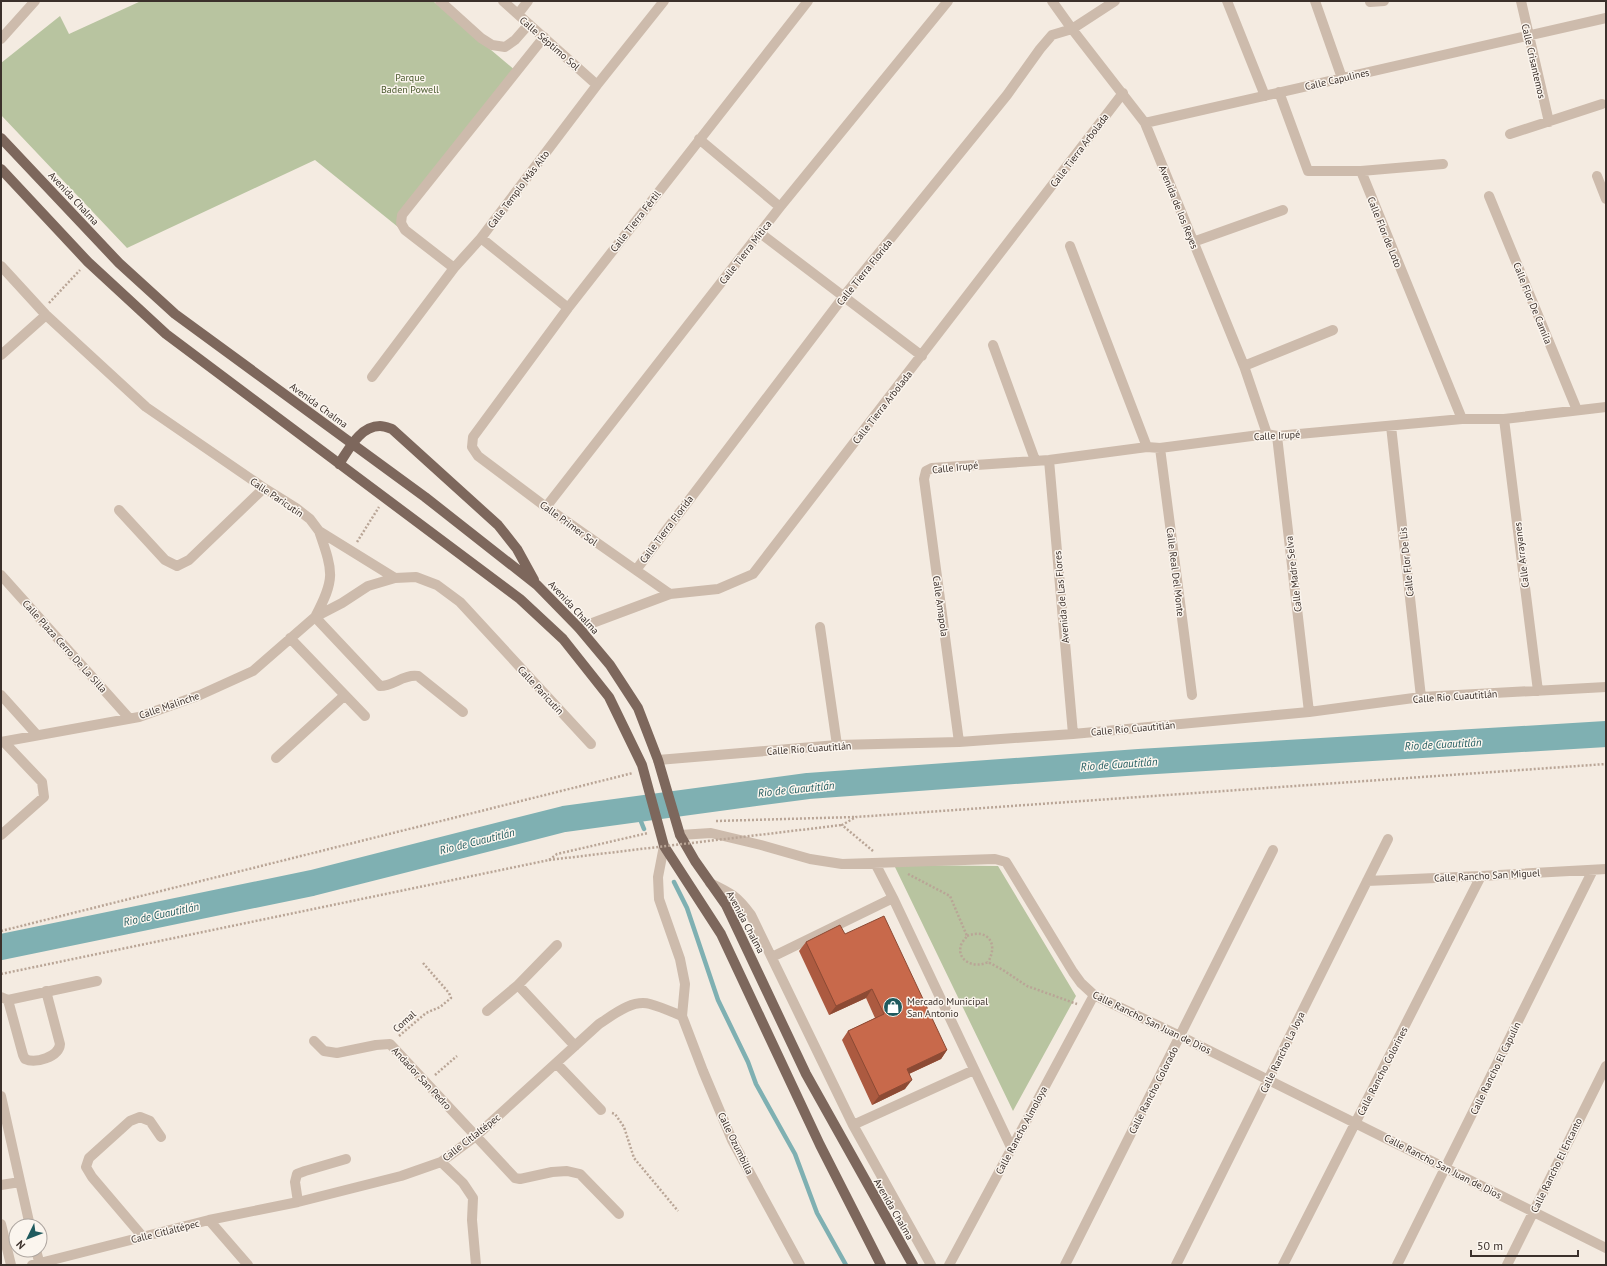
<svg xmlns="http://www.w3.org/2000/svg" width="1607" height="1266" font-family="'PT Sans',sans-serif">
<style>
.green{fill:#b8c4a0}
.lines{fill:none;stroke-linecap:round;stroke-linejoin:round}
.stream{stroke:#7fb0b2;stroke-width:4.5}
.river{stroke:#7fb0b2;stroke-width:26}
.path{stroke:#b9a596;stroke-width:2.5;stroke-dasharray:2 2;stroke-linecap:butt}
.minor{stroke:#cdbbac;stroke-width:10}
.major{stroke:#7d675c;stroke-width:10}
.path-bridge{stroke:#b9a596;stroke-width:2.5;stroke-dasharray:2 2;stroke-linecap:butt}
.wall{fill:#ac5a40}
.shaded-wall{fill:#8c4a34}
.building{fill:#c8694b;stroke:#8c4a34}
.labels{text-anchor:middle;stroke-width:3;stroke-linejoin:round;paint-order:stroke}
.street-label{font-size:10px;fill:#3b302b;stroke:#fbf5ee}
.park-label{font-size:10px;fill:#4a5a2e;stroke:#fbf5ee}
.poi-label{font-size:10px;fill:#3b302b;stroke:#fbf5ee;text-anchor:start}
.water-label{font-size:11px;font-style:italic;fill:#1f5a5e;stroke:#fbf5ee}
</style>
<rect width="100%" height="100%" fill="#f4ebe1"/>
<path class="green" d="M141 1H433L516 71 398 227 315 160 127 248 1 115V63L60 16 69 34Z
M894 865 998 866 1076 996 1013 1111Z"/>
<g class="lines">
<path class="stream" d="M636 809 644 829
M674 882 687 908 718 1000 748 1062 756 1084 795 1154 817 1213 846 1265"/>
<path class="river" d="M1 947 312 883 564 819 808 786 1139 762 1606 734"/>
<path class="path" d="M49 303 80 270
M357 542 379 507
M716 821 855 817
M873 851 842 825 856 817 1606 764
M908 874 950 896 967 936C965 939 962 942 961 945 956 961 975 969 988 962L1003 970 1027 986 1077 1004
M1 931 633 773
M967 936C987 928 999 943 988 962
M1 974 549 860 557 854 648 833
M399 1036 426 1013 440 1007 451 998 449 993 423 963
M435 1075 457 1056
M612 1113 615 1114 624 1127 634 1158 678 1211"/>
<path class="minor" d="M440 1 481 38 492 45 505 47 515 40 529 24
M503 1 597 85
M1052 1 1072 29 1145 123 1244 366 1267 434
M1227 1 1265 96
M1315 1 1342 78
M1521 1 1549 122
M1370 2 1384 1
M518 14 528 1
M1 39 35 1
M1279 92 1308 171H1361L1443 164
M1145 123 1606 18
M1510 134 1602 104
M699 139 780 207
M1361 171 1462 419
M1597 176 1606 199
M1489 196 1577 410
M760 233 922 356
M481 238 568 308
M1193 242 1283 210
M1070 246 1147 447
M1 266 46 315 146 407 264 488 296 508 310 519 319 531 395 578 416 577 437 585 460 602 591 744
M454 268 405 230 401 223 402 215 544 37
M993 345 1035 460
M1 355 46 315
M1244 366 1333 330
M372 377 454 268 481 238 597 85 664 1
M1504 419 1538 691
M1391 426 1421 697
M1277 436 1309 712
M1160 448 1192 695
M1049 460 1073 734
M546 507 780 207 948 1
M119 510 165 560 177 566 189 560 264 488
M636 570 844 296 1007 95 1040 49 1052 35 1072 29 1115 1
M1 575 129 718
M670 594 546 507 478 456 472 447 473 437 568 308 808 1
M315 617 380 686C394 686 403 674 418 676L463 712
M315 617C336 578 333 572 319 531
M820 627 837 745
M579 628 670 594 718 589 753 574 1123 93
M290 638 365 716
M1 695 37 735
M1 742 139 717 200 695 253 671 315 617 342 603 368 586 395 578
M959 742 924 479 926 471 932 468 1049 460 1147 447 1160 448 1267 434 1277 436 1462 419H1504L1606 407
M276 758 345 695
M658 760 837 745 959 742 1073 734 1309 712 1421 697 1606 687
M1 835 44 797 42 782 4 742
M680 835 711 833 761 845 810 859 842 864 995 859 1006 862 1073 972 1081 983 1094 995 1180 1036 1606 1248
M664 846 658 877 659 899 680 959 685 984 682 1016 703 1071 732 1140 800 1265
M875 863 893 898 1011 1147
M1367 881 1481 876 1606 869
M710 883C731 893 737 896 751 915L853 1125 931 1265
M772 957 893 898
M518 985 575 1046
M1 997 8 1000 97 981
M8 1000 23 1055 25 1059C35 1064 59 1057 60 1044L46 991
M487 1011 518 985 557 945
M314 1041 324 1051 337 1053 376 1045 390 1044 515 1178 520 1179 552 1172 567 1171 580 1174 619 1214
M557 1064 601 1110
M1 1096 30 1226
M853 1125 974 1070
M441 1162 463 1183 473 1198 472 1220 476 1265
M1 1185 20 1182
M298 1202 295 1182 297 1174 305 1171 346 1159
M209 1220 248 1265
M1 1224 11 1265
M143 1237 92 1177 86 1167 89 1158 130 1121 140 1117 150 1121 161 1137
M36 1250 40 1265
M32 1265 209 1220 298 1202 401 1176 441 1162 476 1136 599 1024C613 1015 632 999 650 1004 661 1007 672 1012 682 1016
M949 1265 1094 995
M1065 1265 1273 850
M1176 1265 1388 839
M1283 1265 1481 876
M1397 1265 1593 870
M1507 1265 1606 1066"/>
<path class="major" d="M1 138 119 263 175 314 425 497 537 585 579 628 610 665 638 708 658 760 680 835 695 861 726 905 806 1074 913 1265
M1 169 88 262 166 334 520 599 563 639 609 697 642 765 664 846 721 934 820 1145 881 1265
M339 464C349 449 360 426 380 426 384 426 389 428 392 429L498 525 517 549 534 580"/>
<path class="path-bridge" d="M549 860 842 825"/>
</g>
<path class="wall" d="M845 934 947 1050 941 1059 909 1074 905 1089 872 1105 842 1040 848 1031 875 1018 866 998 829 1015 799 951 806 942Z"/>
<path class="shaded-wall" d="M872 989 866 998 829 1015 836 1006Z
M947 1050 941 1059 900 1078 907 1069Z
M912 1080 905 1089 872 1105 879 1096Z"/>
<path class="building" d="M884 916 947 1050 907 1069 912 1080 879 1096 848 1031 884 1014 872 989 836 1006 806 942 840 925 845 934Z"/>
<defs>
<g id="shop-disc" transform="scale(1)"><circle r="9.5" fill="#1f5a5e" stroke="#fbf5ee"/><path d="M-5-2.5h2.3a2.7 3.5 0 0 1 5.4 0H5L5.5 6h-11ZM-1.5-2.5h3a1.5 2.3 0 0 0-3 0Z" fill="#fff"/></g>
</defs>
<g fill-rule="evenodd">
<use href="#shop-disc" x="893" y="1007"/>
</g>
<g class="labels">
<g class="street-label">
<text transform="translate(550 43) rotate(41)" y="4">Calle Séptimo Sol</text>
<text transform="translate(1534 61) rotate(77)" y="4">Calle Crisantemos</text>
<text transform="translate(1337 79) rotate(-13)" y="4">Calle Capulines</text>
<text transform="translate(1079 150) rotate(-53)" y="4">Calle Tierra Arbolada</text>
<text transform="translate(518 189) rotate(-53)" y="4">Calle Templo Más Alto</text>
<text transform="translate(74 198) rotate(47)" y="4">Avenida Chalma</text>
<text transform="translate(1179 207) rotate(68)" y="4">Avenida de los Reyes</text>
<text transform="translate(635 221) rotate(-52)" y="4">Calle Tierra Fértil</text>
<text transform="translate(1385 232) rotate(68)" y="4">Calle Flor de Loto</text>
<text transform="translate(745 252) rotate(-52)" y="4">Calle Tierra Mítica</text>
<text transform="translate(864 272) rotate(-51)" y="4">Calle Tierra Florida</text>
<text transform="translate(1533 303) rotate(68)" y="4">Calle Flor De Camila</text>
<text transform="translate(319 405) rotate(36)" y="4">Avenida Chalma</text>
<text transform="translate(882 407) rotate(-52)" y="4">Calle Tierra Arbolada</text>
<text transform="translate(1277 435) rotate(-3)" y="4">Calle Irupé</text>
<text transform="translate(955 467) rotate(-6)" y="4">Calle Irupé</text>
<text transform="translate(277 497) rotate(34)" y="4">Calle Paricutín</text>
<text transform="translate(569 523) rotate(36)" y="4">Calle Primer Sol</text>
<text transform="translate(666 529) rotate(-53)" y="4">Calle Tierra Florida</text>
<text transform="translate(1521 555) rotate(-97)" y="4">Calle Arrayanes</text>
<text transform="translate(1406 562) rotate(-96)" y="4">Calle Flor De Lis</text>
<text transform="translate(1176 572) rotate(83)" y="4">Calle Real Del Monte</text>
<text transform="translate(1293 574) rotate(-97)" y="4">Calle Madre Selva</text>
<text transform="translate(1061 597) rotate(-95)" y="4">Avenida de Las Flores</text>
<text transform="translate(941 606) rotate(82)" y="4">Calle Amapola</text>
<text transform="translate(574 607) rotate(47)" y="4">Avenida Chalma</text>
<text transform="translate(65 646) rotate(48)" y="4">Calle Plaza Cerro De La Silla</text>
<text transform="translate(541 690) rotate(47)" y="4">Calle Paricutín</text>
<text transform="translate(1455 696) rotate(-4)" y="4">Calle Río Cuautitlán</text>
<text transform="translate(169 705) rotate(-19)" y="4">Calle Malinche</text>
<text transform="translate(1133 728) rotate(-5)" y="4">Calle Río Cuautitlán</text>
<text transform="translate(809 748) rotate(-4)" y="4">Calle Río Cuautitlán</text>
<text transform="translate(1487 875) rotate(-3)" y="4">Calle Rancho San Miguel</text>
<text transform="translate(746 922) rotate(62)" y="4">Avenida Chalma</text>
<text transform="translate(404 1021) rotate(-42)" y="4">Comal</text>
<text transform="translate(1152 1022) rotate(26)" y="4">Calle Rancho San Juan de Dios</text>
<text transform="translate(1282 1052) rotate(-64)" y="4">Calle Rancho La Joya</text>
<text transform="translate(1495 1068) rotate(-64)" y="4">Calle Rancho El Capulín</text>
<text transform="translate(1382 1071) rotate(-63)" y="4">Calle Rancho Colorines</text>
<text transform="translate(422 1078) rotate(47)" y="4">Andador San Pedro</text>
<text transform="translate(1153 1090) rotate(-63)" y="4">Calle Rancho Colorado</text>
<text transform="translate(1021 1130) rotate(-62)" y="4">Calle Rancho Almoloya</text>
<text transform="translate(471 1137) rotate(-38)" y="4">Calle Citlaltépec</text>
<text transform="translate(736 1143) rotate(64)" y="4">Calle Ozumbilla</text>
<text transform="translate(1556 1165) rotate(-64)" y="4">Calle Rancho El Encanto</text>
<text transform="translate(1443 1166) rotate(27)" y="4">Calle Rancho San Juan de Dios</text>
<text transform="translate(894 1209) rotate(60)" y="4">Avenida Chalma</text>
<text transform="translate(165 1231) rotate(-14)" y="4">Calle Citlaltépec</text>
</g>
<g class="park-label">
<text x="410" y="81">Parque<tspan x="410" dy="12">Baden Powell</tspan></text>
</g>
<g class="poi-label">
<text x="907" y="1005">Mercado Municipal<tspan x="907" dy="12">San Antonio</tspan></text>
</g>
<g class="water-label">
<text transform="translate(1443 744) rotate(-3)" y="4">Rio de Cuautitlán</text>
<text transform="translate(1119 764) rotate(-4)" y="4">Rio de Cuautitlán</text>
<text transform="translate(796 789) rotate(-6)" y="4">Rio de Cuautitlán</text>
<text transform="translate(477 841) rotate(-14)" y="4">Rio de Cuautitlán</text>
<text transform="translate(161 914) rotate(-12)" y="4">Rio de Cuautitlán</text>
</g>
</g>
<rect width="1607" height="1266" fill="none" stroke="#3b302b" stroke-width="4"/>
<g transform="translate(28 1238) rotate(227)"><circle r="19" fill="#fbf5ee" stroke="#aea6a0"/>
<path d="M0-3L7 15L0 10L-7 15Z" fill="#1f5a5e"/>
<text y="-6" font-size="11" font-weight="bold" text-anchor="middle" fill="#3b302b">N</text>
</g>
<path d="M1471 1250v6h107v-6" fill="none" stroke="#3b302b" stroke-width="2"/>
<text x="1477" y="1250" font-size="12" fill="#3b302b" stroke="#fbf5ee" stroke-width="3" paint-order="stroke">50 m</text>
</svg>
